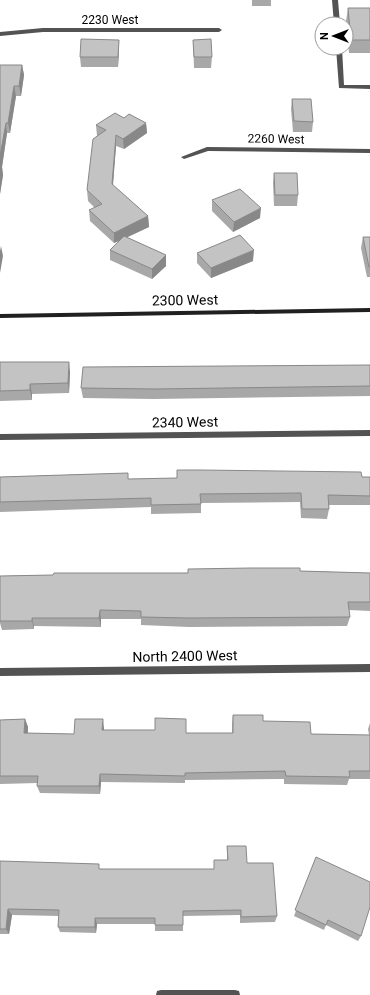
<svg xmlns="http://www.w3.org/2000/svg" width="370" height="995" font-family="Roboto,sans-serif">
<style>
.lines{fill:none;stroke-linecap:round;stroke-linejoin:round}
.service{fill:#535353;fill-rule:evenodd}
.minor{fill:#535353;fill-rule:evenodd}
.secondary{fill:#202020;fill-rule:evenodd}
.wall{fill:#a8a8a8}
.shaded-wall{fill:#888}
.building{fill:#c3c3c3;stroke:#888}
.labels{text-anchor:middle;stroke-width:3.5;stroke-linejoin:round;paint-order:stroke}
.far-street-label{font-size:12px;fill:#000;stroke:#fff}
.street-label{font-size:14px;fill:#000;stroke:#fff}
</style>
<rect width="100%" height="100%" fill="#fff"/>
<g class="lines">
<path class="service" d="M332 0H338L340 24H334Z
M336 48H342L344 85H370V89L339 88Z"/>
<path class="minor" d="M43 28H219L222 30 219 32H43L0 36V32Z
M207 147 370 149V153L208 151 184 159 181 157Z
M370 430V436L0 440V434Z
M370 664V672L0 676V668Z
M161 990H235L239 991 240 995H156L157 991Z"/>
<path class="secondary" d="M370 308V312L0 318V314Z"/>
</g>
<path class="wall" d="M252 0H271V6H252Z
M348 8H370V53H349L346 21Z
M119 40V50L118 67H81L80 57Z
M193 40 212 57 211 68H194Z
M0 65H22L24 75 21 96H16L10 133H7L2 167 3 175 0 194Z
M292 99 313 122 312 132H293L291 109Z
M124 118 146 123 147 133 124 149 116 146 113 186 148 216 149 227 126 238 166 266 152 279 110 260V250L119 241 114 243 90 221 89 210 95 208 88 201 87 190 97 136 96 125Z
M274 173 298 195 297 206H274L273 183Z
M212 200 260 218 233 232 212 211Z
M363 237H370V277H367L361 248Z
M197 253 253 261 211 278 197 263Z
M0 362 70 372 69 393 32 394V400L0 401Z
M370 365V396L154 399 83 398 81 388Z
M128 473V479L370 477V505H329V509L327 519 301 518 300 502 201 503V513L151 514V507L0 512V477Z
M300 571 370 573V611L349 610 350 617 347 626 189 627 141 625V619H101V627L34 626V629L2 630 0 623V576Z
M233 715 263 721 311 734 369 735 368 729 370 723V779H349L347 785 284 784V779L185 780V783L101 782 100 794 40 793 37 786 38 783 0 784V720L25 719 28 727V733L74 734 104 728V730L186 733H232V724Z
M227 846 247 863 277 916 275 922 240 923V915L183 916V931H155V924H97L96 933 60 932 58 927 59 916 12 915 9 934H0V861L100 869H214V860H227Z
M316 857 361 936 358 941 326 925 324 930 294 916Z"/>
<path class="shaded-wall" d="M119 40V50L118 67V57Z
M22 65 24 75 21 96 19 86Z
M14 86 16 96 10 133 8 123Z
M6 123 7 133 2 167 3 175 0 194V156Z
M146 123 147 133 124 149 123 139Z
M116 135V146L112 195V184Z
M261 208 260 218 233 232 234 222Z
M148 216 149 227 114 243V233Z
M1 246 3 256 0 273V251Z
M254 250 253 261 211 278V268Z
M166 255V266L152 279V269Z
M69 362 70 372 69 393 68 383Z
M30 384 32 394V400L30 390Z
M100 610 101 619V627L99 618Z
M32 618 34 626V629L32 621Z
M25 719 28 727 27 742 24 733Z
M103 719 104 728V738L102 730Z
M100 774 101 782 100 794 99 786Z
M8 909 12 915 9 934 6 929Z
M95 918 97 924 96 933 95 927Z"/>
<path class="building" d="M348 8H370V40H351Z
M81 39 119 40 118 57H80Z
M211 39 212 57H194L193 40Z
M0 65H22L19 86H14L8 123H6L0 156Z
M292 99H311L313 122 294 121Z
M115 113 124 118 129 114 146 123 123 139 116 135 112 184 148 216 114 233 89 210 102 204 87 190 93 139 106 130 96 125Z
M274 173H297L298 195H275Z
M240 189 261 208 234 222 212 200Z
M240 235 254 250 211 268 197 253Z
M124 236 166 255 152 269 110 250Z
M363 237H370V267H369Z
M0 362H69L68 383 30 384V390L0 391Z
M370 365V386L154 389 81 388 83 367Z
M177 470H199L361 472 362 477H370V496L328 495 329 509H302L301 493 200 494 201 504 151 505V498L0 502V477L128 473V479L177 478Z
M251 568H300V571L370 573V602H348L350 617 189 618 141 617V611L100 610 99 618H32V621H0V576L53 575 54 573H188V569Z
M233 715H263V721L310 722 311 734 370 735V771H349L350 777 286 776 285 771 185 773V776L100 774 99 786H37L38 776H0V720L25 719 24 733 74 734 75 719H103L102 730H155V718L186 719V733H233Z
M227 846H246L247 863H273L277 916 241 917V910L183 911V925H155V918H95V927H58L59 910 8 909 6 929H0V861L99 864V869H214V860H228Z
M316 857 370 882V907L361 936 328 920 326 925 295 910Z"/>
<g class="labels">
<g class="far-street-label">
<text x="110" y="24">2230 West</text>
<text transform="translate(276 139) rotate(1)" y="4">2260 West</text>
</g>
<g class="street-label">
<text transform="translate(185 300) rotate(-1)" y="5">2300 West</text>
<text transform="translate(185 422) rotate(-1)" y="5">2340 West</text>
<text transform="translate(185 656) rotate(-1)" y="5">North 2400 West</text>
</g>
</g>
<g transform="translate(334 36) rotate(270)"><circle r="19" fill="#ffffff" stroke="#999999"/>
<path d="M0-3L7 15L0 10L-7 15Z" fill="#000000"/>
<text y="-6" font-size="11" font-weight="bold" text-anchor="middle" fill="#000000">N</text>
</g>
</svg>
